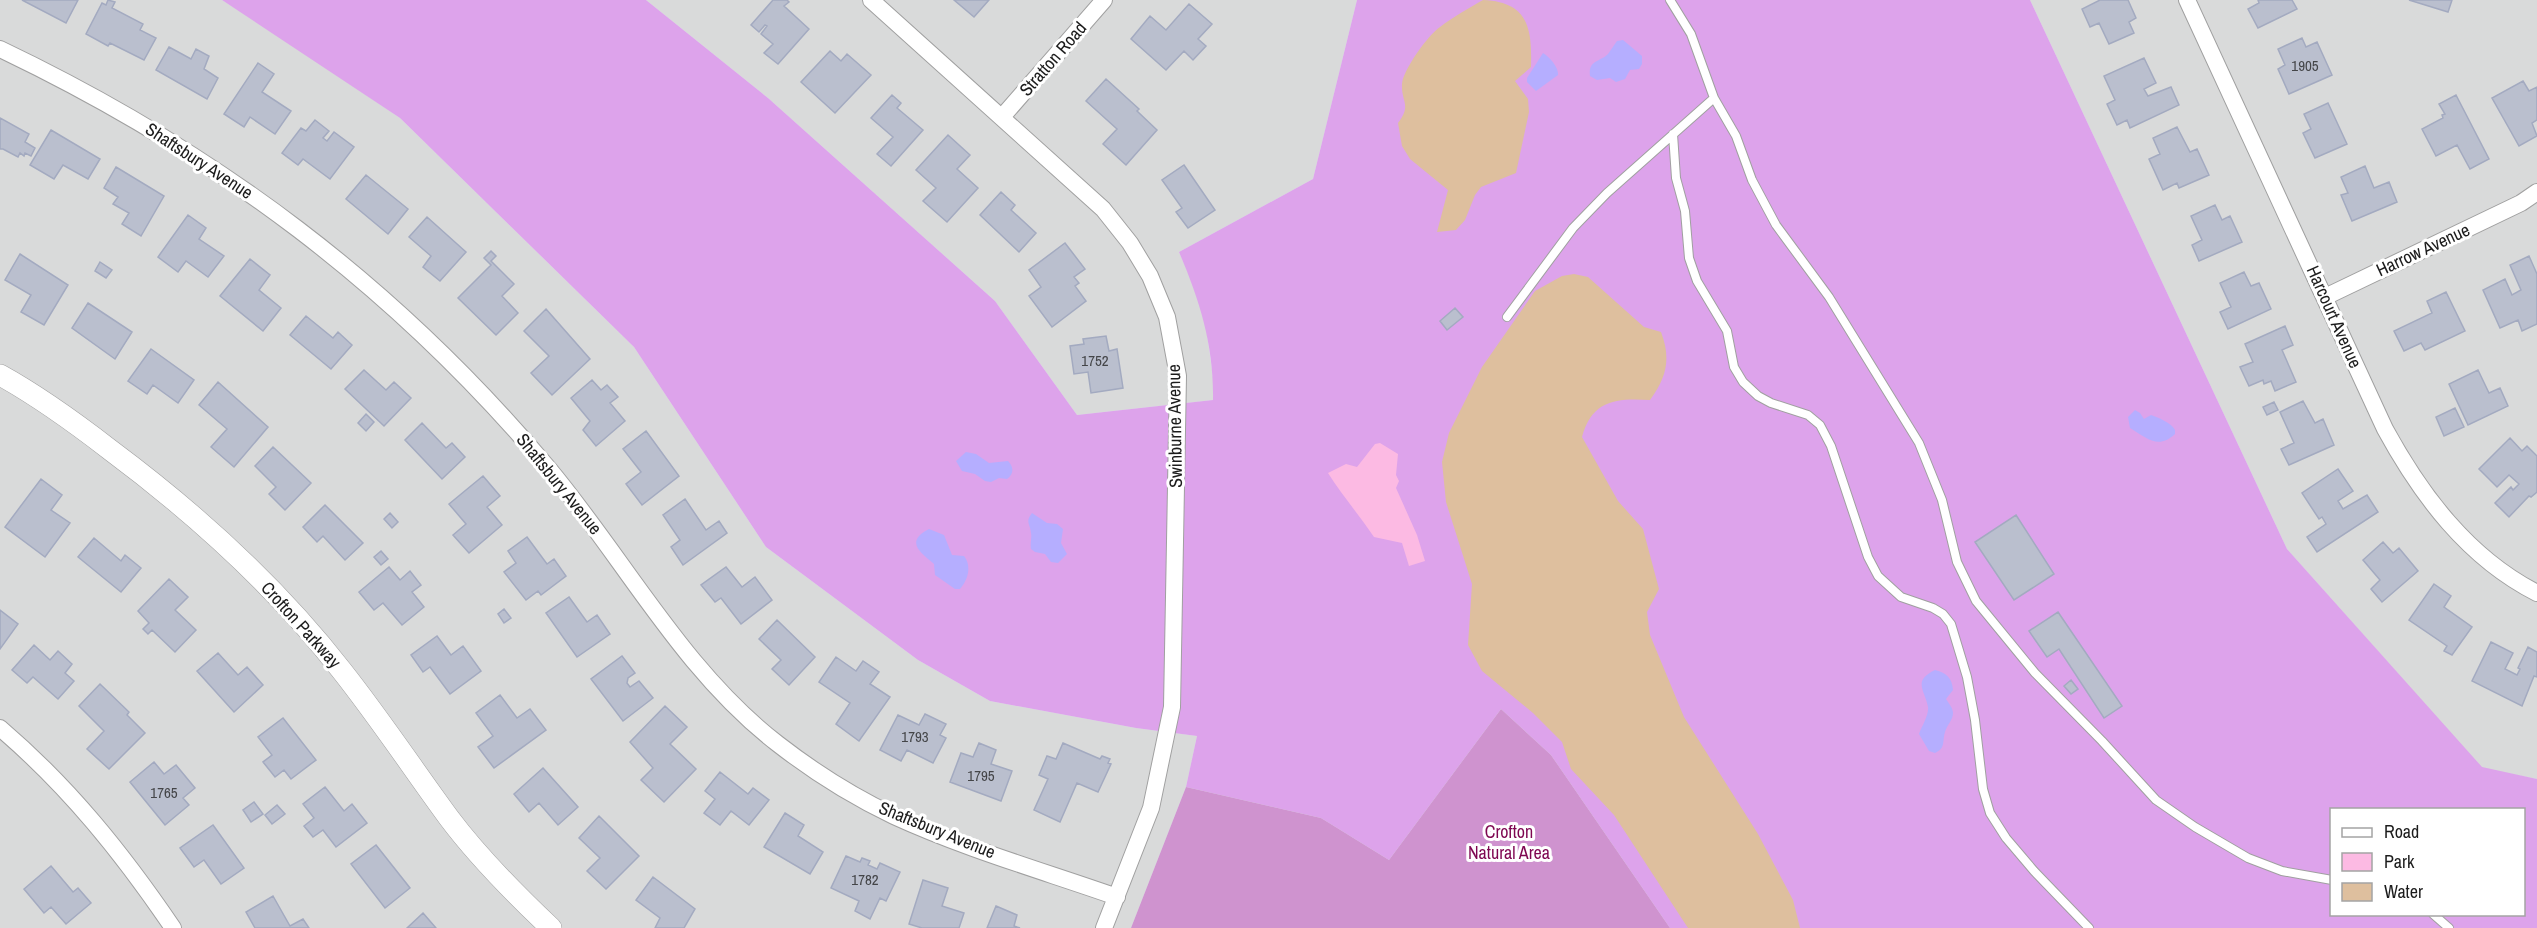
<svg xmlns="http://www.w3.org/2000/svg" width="2537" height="928" font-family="'Archivo Narrow',sans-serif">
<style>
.residential{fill:#d9dada}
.grass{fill:#dda3eb;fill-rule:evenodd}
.forest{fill:#cf93cf}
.sand{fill:#b5aeff}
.park{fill:#fcbae3}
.water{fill:#debf9e}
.building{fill:#babfce;stroke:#a3aac0;stroke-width:1.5}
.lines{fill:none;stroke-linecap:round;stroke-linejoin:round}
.service-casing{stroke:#a0a0a0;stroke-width:10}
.minor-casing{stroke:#a0a0a0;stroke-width:18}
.tertiary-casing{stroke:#a0a0a0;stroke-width:22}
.service{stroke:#fff;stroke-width:8}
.minor{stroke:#fff;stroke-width:16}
.tertiary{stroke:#fff;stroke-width:21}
.labels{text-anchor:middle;stroke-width:6;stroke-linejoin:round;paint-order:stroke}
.number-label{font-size:15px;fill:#444548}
.street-label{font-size:18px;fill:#1c1c1c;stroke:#fff}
.park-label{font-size:18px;fill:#7e0651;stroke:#fff}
</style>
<rect width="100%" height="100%" fill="#e1e1ee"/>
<path class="residential" d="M0 0H222L261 24 400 118 634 347 766 547 918 660 990 701 1136 728 1197 736 1186 787 1131 928H0Z
M646 0H1357L1313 179 1179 252 1198 295 1206 327 1213 377V400L1077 415 995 301 768 98Z
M2030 0H2537V779L2482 768 2287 549Z"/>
<path class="grass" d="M222 0H646L768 98 995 301 1077 415 1213 400C1214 346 1200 301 1179 252L1313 179 1357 0H2030L2287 549 2482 767 2537 779V928H1670L1551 755 1501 709 1389 860 1321 818 1186 787 1197 736 1136 728 990 701 918 660 766 547 634 347 400 118ZM2332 810H2524V914H2332Z"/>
<path class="forest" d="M1501 709 1551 755 1670 928H1131L1186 787 1321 818 1389 860Z"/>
<path class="sand" d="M1623 40 1642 56V64L1639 69 1630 70 1625 79 1616 82 1610 78 1597 80 1590 76C1588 60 1600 62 1608 54 1611 50 1614 45 1617 41Z
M1543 53C1550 57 1559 68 1558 75L1536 91 1527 82V78Z
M2135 410 2140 413 2144 419 2151 415C2157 417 2172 423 2175 430V434C2158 450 2147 438 2130 428L2128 417Z
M966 452 976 454 989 463 1008 461C1014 467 1014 474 1007 479L999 478 991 482 985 481 975 474 962 471 956 461Z
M1032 513 1047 523 1057 524 1063 529 1061 543 1067 554 1058 563 1051 562 1045 554 1035 552 1031 549C1030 543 1032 537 1031 533 1030 523 1025 522 1032 513Z
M929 529 944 535 952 555 964 556C972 566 968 580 960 589H955L935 575 934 564C921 553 904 542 929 529Z
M1935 670C1947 673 1952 678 1953 690L1946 699C1949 704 1953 708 1953 713 1953 720 1947 725 1945 732 1942 742 1946 748 1935 753L1929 751 1919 734C1922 726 1929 715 1928 707 1925 690 1912 681 1935 670Z"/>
<path class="park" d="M1380 443 1398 454 1396 475 1399 481 1396 488 1417 535 1425 561 1409 566 1402 543 1374 537C1359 515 1342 495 1328 473L1346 464 1357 467 1375 444Z"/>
<path class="water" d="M1483 0C1529 2 1532 29 1531 67L1515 81 1528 99 1529 112 1516 173 1481 187 1475 195 1465 220 1456 230 1437 232 1448 190 1410 159 1402 146 1398 123C1412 105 1401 102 1402 84 1403 70 1428 35 1440 27 1453 17 1469 8 1483 0Z
M1574 274 1588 277 1644 327 1661 332C1671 358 1667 377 1650 400 1616 398 1592 400 1582 437L1618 501 1643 529 1659 589 1647 612 1650 635 1684 717 1758 834 1793 900 1800 928H1688L1614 815 1571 769 1562 742 1533 713 1482 671 1468 645 1472 584 1446 502 1442 462 1449 433 1482 367 1535 291 1562 276Z"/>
<path class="building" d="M22 0H78L66 23Z
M108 0 115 2 112 8 143 24 140 30 156 38 144 60 110 43 108 46 86 34 102 3 106 5Z
M773 0H787L789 2 784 6 809 29 778 64 764 53 773 44 761 34 767 26 765 25 759 32 751 25Z
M954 0H989L974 17Z
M2100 0H2128L2136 18 2129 22 2134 33 2109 44 2099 23 2090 27 2082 9Z
M2258 0H2292L2297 9 2258 28 2248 9 2259 3Z
M2409 0H2452L2448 12Z
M1189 4 1212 24 1198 39 1206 46 1193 60 1184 51 1166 70 1131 39 1150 16 1166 30Z
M2302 38 2306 47 2317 42 2332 75 2289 94 2278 69 2285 65 2278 49Z
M169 47 191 59 196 49 209 56 204 69 218 78 207 99 156 70Z
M830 51 841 61 847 54 871 75 835 113 801 82Z
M2144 58 2156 83 2144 89 2148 96 2171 87 2179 105 2130 128 2127 120 2117 125 2107 104 2115 100 2104 76Z
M258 63 274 74 262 92 291 111 275 134 250 117 244 127 224 114Z
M1106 79 1139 109 1137 111 1157 130 1126 165 1103 144 1117 129 1086 101Z
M2523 81 2529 91 2537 87V120L2532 123 2537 136 2519 146 2492 98Z
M892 95 901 103 897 108 923 130 891 166 877 154 893 137 871 118Z
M2456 95 2489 159 2470 169 2457 145 2436 156 2422 129 2443 118 2442 115 2445 114 2439 104Z
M2328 103 2347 144 2315 158 2303 133 2311 129 2304 114Z
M0 118 29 134 25 142 35 148 31 156 25 153 24 156 20 153 18 157 3 149H0Z
M315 120 329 131 323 138 327 141 334 132 354 147 330 179 303 159 298 165 282 153 301 128 306 131Z
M2177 127 2190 152 2197 149 2209 175 2179 188 2177 183 2163 190 2149 159 2160 154 2153 138Z
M51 130 100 159 88 179 63 165 54 179 30 165Z
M948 135 970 155 957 169 978 188 947 222 923 201 936 188 916 170Z
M1184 165 1215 210 1188 228 1176 212 1182 208 1162 180Z
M2365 166 2374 188 2389 182 2397 202 2352 221 2341 195 2348 193 2341 177Z
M116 167 164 196 141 236 122 224 129 213 113 204 118 197 104 188Z
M366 175 408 209 388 234 346 199Z
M1001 192 1015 205 1011 210 1036 233 1019 252 980 215Z
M2215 205 2222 220 2230 216 2242 242 2199 261 2192 245 2202 240 2191 216Z
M188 215 206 228 199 239 224 256 208 277 186 261 178 272 158 257Z
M427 217 466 252 440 281 423 267 431 256 409 237Z
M1065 243 1085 269 1074 277 1079 283 1075 286 1086 301 1052 327 1029 296 1041 287 1029 270Z
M491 251 496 256 491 261 514 284 502 296 518 313 496 335 458 298 491 265 484 258Z
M20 254 68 285 44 325 21 312 31 295 5 280Z
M2529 256 2537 274V324L2522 331 2518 320 2500 328 2483 290 2505 279 2512 295 2521 290 2510 265Z
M250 259 270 275 259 290 281 308 263 331 220 296Z
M100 262 112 270 106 278 95 271Z
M2244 272 2251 286 2259 283 2271 309 2228 329 2220 312 2231 307 2220 283Z
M2446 292 2465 331 2425 350 2421 343 2404 351 2394 331 2432 313 2427 301Z
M88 303 132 332 115 359 72 328Z
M1455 308 1463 317 1447 330 1440 321Z
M546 309 590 359 552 395 531 373 549 356 524 331Z
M306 316 333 338 338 332 352 345 331 369 290 335Z
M2285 326 2293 345 2282 350 2296 382 2275 391 2271 381 2264 384 2263 380 2249 386 2240 367 2253 362 2245 344Z
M1106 336 1109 351 1117 349 1123 388 1091 393 1088 372 1074 374 1070 346 1084 344 1083 339Z
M151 349 194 380 178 403 153 385 147 394 128 381Z
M364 370 386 390 394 382 411 398 384 426 345 389Z
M2478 370 2489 393 2500 388 2508 406 2468 425 2449 384Z
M592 380 601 390 607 385 618 397 610 403 625 421 596 446 583 430 590 421 571 398Z
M218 382 268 427 234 467 211 447 227 429 199 405Z
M2303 401 2315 423 2323 419 2334 445 2289 465 2281 449 2294 443 2280 412Z
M2274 402 2278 410 2267 415 2263 407Z
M2455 408 2464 427 2444 436 2436 417Z
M366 414 374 422 366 431 358 423Z
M422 423 446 448 452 443 465 457 442 479 405 440Z
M646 431 679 476 642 505 626 484 641 472 623 449Z
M2510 438 2522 451 2527 446 2537 456V492L2531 497 2529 496 2509 517 2495 503 2511 487 2513 490 2519 484 2509 475 2497 487 2479 469Z
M273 447 311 483 285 510 269 494 276 487 255 466Z
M2338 469 2353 491 2338 501 2343 509 2367 495 2378 512 2317 552 2307 537 2326 524 2322 517 2319 519 2302 493Z
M483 476 500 496 487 507 502 525 469 553 453 535 466 524 449 504Z
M41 479 62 495 51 510 70 523 45 557 5 527Z
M685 499 706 530 719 521 727 533 683 565 671 547 680 540 663 515Z
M325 505 363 543 345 560 323 536 317 542 303 527Z
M390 513 398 522 392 528 384 519Z
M2016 515 2054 574 2014 600 1975 542Z
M527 537 547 564 554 559 566 576 541 595 538 591 526 600 504 572 516 563 508 551Z
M94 538 121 561 125 555 141 568 121 592 78 557Z
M2383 542 2393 553 2399 548 2418 571 2382 602 2371 589 2380 580 2363 560Z
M381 551 388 559 381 565 374 557Z
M389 567 400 580 410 571 421 585 412 592 424 607 402 625 383 603 374 610 359 592Z
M726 567 742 587 755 577 772 600 741 624 721 598 715 602 701 585Z
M169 579 188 597 175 610 196 630 175 652 152 630 148 634 143 629 149 623 138 611Z
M2434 584 2451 596 2444 607 2472 627 2452 655 2444 651 2447 646 2409 620Z
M569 597 587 622 597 615 610 634 577 657 546 613Z
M504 609 511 618 504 623 498 614Z
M0 610 18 624 0 649Z
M2058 612 2122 706 2104 718 2059 649 2047 657 2029 631Z
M777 620 815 657 789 685 772 669 781 660 759 639Z
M437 636 451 655 463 646 481 671 450 694 430 667 423 672 411 655Z
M2491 642 2513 653 2505 669 2517 675 2520 669 2518 668 2528 647 2537 652V677L2534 676 2522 706 2472 681Z
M34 645 50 660 58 651 72 664 65 673 74 681 58 699 33 677 27 683 12 670Z
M218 653 238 675 247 667 263 685 234 712 197 671Z
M622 656 635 673 628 678 627 683 630 687 639 681 653 698 623 721 591 679Z
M836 657 856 671 863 661 879 672 870 684 890 697 859 741 836 724 850 703 819 682Z
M2071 680 2078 689 2071 694 2064 686Z
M100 684 129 712 127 715 145 733 109 769 87 749 104 731 79 706Z
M500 695 517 718 530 709 546 730 494 768 478 747 493 736 476 713Z
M665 706 687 727 670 744 696 769 664 802 641 780 653 768 630 742Z
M925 714 946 724 940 735 946 738 933 763 907 750 901 761 880 750 898 715 919 725Z
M283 718 316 760 291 779 284 770 275 777 263 762 272 755 258 737Z
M979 743 996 750 991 764 1012 771 1001 801 950 782 961 753 973 757Z
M1063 743 1100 759 1102 756 1110 759 1108 763 1111 764 1098 792 1077 783 1060 822 1034 810 1048 779 1039 775 1047 756 1056 759Z
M154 762 164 774 176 765 195 788 183 798 189 805 165 825 130 782Z
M543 768 578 807 558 825 539 803 529 812 514 794Z
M720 772 748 794 753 788 769 800 749 825 731 811 720 825 704 813 715 799 705 791Z
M325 787 344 811 352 804 367 823 336 847 323 830 313 837 304 826 314 818 303 804Z
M254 802 263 814 251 822 243 810Z
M277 805 285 814 272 824 265 815Z
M785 813 804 825 798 836 823 852 810 874 764 847Z
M599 816 639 856 606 889 587 871 600 858 579 838Z
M213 825 244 868 221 884 204 860 194 867 180 848Z
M376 845 410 888 385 908 351 864Z
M846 856 860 862 862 858 870 861 868 865 877 869 880 863 900 872 886 901 880 898 870 919 855 911 859 901 831 888Z
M51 866 73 892 78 888 91 903 66 924 51 907 44 913 24 889Z
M653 877 695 909 684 928H655L660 918 636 900Z
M923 880 948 888 942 906 964 913 959 928H922L909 924Z
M273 896 290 926 303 919 309 928H255L246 912Z
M996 906 1017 915 1014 926 1020 928H987Z
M423 913 436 928H407Z"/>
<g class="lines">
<g class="service-casing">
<path id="service" d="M1670 0 1691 34 1714 98 1736 136 1752 180 1776 225 1829 297 1919 443 1942 500 1957 562 1976 601 2035 673 2102 741 2156 800 2195 827 2248 858 2282 871 2332 880
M1673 134 1676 178 1685 211 1689 258 1697 281 1727 331 1734 367 1743 382 1758 396 1771 403 1808 415 1820 425 1831 446 1868 557 1878 576 1901 597 1933 608 1943 614 1951 624 1967 677 1975 720 1983 789 1990 813 2006 838 2034 871 2089 928
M1507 317 1573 228 1607 193 1714 98
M2433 914 2449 928"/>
</g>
<g class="minor-casing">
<path id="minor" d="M871 0 1103 209 1130 243 1150 276 1167 317 1178 376 1172 707 1151 808 1104 928
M2187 0 2385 429C2421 495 2468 558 2537 593
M0 49C216 152 395 286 549 469 625 560 683 671 778 744 814 772 854 797 894 816 966 849 1043 871 1117 897
M1002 117 1104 0
M2325 297 2521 203 2537 192
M0 728C69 787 122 853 173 928"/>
</g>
<g class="tertiary-casing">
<path id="tertiary" d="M0 375C38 396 74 422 109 449 195 513 276 586 342 671 380 719 413 769 449 818 479 858 515 894 551 928"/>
</g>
<use href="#service" class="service"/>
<use href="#minor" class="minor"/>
<use href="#tertiary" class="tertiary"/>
</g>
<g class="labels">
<g class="number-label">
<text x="2305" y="71">1905</text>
<text x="1095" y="366">1752</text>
<text x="915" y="742">1793</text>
<text x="981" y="781">1795</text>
<text x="164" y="798">1765</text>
<text x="865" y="885">1782</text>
</g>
<g class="street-label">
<text transform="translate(1053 59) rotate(-49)" y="6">Stratton Road</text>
<text transform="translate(199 161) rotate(33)" y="6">Shaftsbury Avenue</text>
<text transform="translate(2423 250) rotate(-25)" y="6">Harrow Avenue</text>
<text transform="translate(2334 317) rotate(66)" y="6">Harcourt Avenue</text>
<text transform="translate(1175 426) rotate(-91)" y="6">Swinburne Avenue</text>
<text transform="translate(559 484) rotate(51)" y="6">Shaftsbury Avenue</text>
<text transform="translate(301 625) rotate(48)" y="6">Crofton Parkway</text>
<text transform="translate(937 830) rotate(22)" y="6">Shaftsbury Avenue</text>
</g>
<g class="park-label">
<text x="1509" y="838">Crofton<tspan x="1509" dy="21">Natural Area</tspan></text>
</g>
</g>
<rect x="2330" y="808" width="195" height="108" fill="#ffffff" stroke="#a4a4a4" stroke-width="1.5"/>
<rect x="2342" y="828" width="30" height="9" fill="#ffffff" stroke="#a4a4a4" stroke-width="1.5"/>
<text x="2384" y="838" font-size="18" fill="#1c1c1c">Road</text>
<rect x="2342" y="853" width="30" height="18" fill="#fcbae3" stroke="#a4a4a4" stroke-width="1.5"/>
<text x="2384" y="868" font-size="18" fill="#1c1c1c">Park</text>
<rect x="2342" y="883" width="30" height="18" fill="#debf9e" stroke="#a4a4a4" stroke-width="1.5"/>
<text x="2384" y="898" font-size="18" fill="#1c1c1c">Water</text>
</svg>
